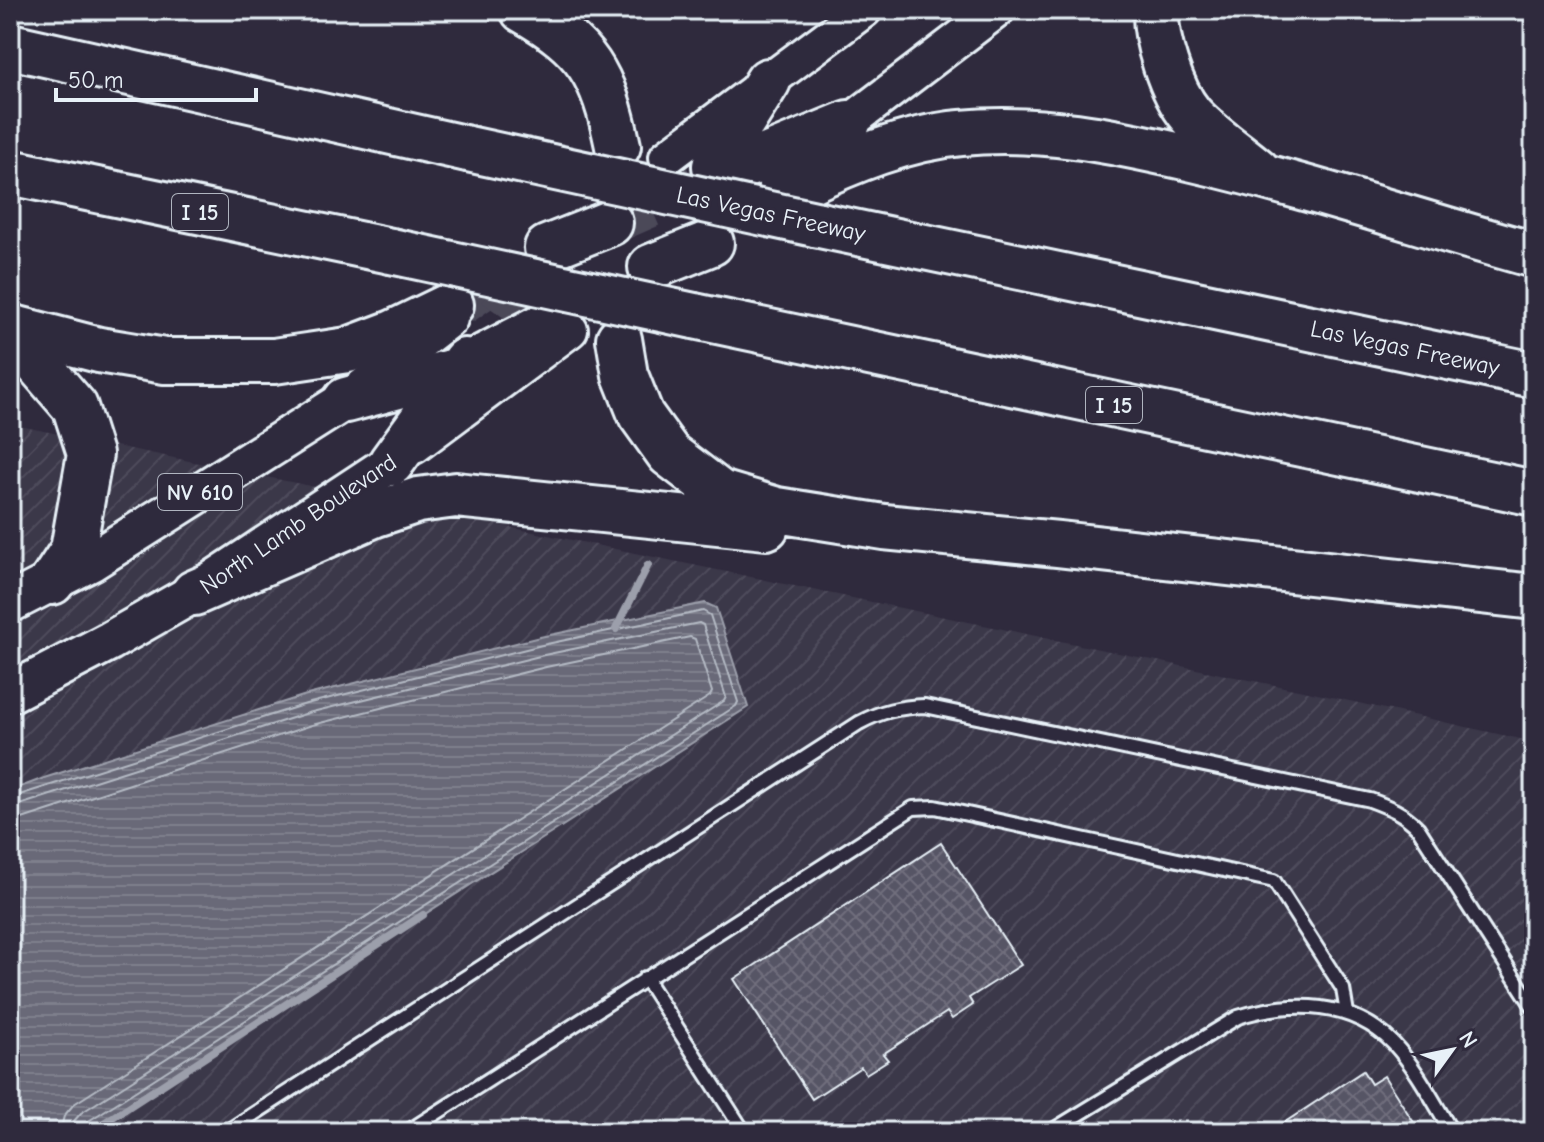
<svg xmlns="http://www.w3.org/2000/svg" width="1544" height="1142" font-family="'Comic Neue',sans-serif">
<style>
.industrial{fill:url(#industrial-furrows)}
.water{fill:url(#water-rules);stroke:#9c9fab;stroke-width:2}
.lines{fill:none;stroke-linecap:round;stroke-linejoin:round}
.shore{stroke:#b5bbc5;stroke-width:2}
.stream{stroke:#9c9fab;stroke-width:8}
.building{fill:url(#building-cross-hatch);stroke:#e8f1f8;stroke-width:2}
.secondary-tunnel{stroke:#4b4859;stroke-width:34;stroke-dasharray:34 17;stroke-linecap:butt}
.motorway-tunnel{stroke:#4b4859;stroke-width:44;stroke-dasharray:44 22;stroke-linecap:butt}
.service-casing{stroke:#e8f1f8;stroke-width:18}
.secondary-casing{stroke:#e8f1f8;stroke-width:40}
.primary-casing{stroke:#e8f1f8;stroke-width:44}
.motorway-casing{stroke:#e8f1f8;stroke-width:50}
.service{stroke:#2f2a3d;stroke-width:12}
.secondary{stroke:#2f2a3d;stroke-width:34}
.primary{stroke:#2f2a3d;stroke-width:38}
.motorway{stroke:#2f2a3d;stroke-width:44}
.motorway-bridge-casing{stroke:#e8f1f8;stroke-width:50;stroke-linecap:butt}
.motorway-bridge{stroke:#2f2a3d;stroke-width:44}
.labels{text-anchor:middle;stroke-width:6;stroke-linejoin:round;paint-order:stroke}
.shield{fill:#2f2a3d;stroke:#b0b5c0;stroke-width:2}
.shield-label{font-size:22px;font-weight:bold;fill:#e8f1f8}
.street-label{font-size:24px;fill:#e8f1f8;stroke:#2f2a3d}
</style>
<defs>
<pattern id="industrial-furrows" width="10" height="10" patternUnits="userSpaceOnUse" patternTransform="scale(2)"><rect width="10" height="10" fill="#3b3749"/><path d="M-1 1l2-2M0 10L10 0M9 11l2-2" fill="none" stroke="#4e4b5b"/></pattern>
<pattern id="water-rules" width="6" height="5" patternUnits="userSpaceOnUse" patternTransform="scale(2)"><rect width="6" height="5" fill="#696978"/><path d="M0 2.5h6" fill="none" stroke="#7e7f8c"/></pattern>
<pattern id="building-cross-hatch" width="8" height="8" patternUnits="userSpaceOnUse" patternTransform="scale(2)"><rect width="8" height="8" fill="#575565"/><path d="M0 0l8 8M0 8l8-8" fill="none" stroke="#6f6e7c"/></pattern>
</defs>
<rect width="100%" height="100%" fill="#2f2a3d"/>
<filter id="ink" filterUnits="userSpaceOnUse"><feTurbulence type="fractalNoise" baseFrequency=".0125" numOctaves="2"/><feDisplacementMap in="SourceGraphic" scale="16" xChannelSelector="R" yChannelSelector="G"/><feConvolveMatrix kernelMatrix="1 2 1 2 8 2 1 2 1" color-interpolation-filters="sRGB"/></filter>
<g filter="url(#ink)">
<path class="industrial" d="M10 424 1327 696 1534 742V1132H10Z"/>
<path class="water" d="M705 603 716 608 748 707 85 1132H10V791L44 778 303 696 540 637Z"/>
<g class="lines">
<path class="shore" d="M10 798 306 704 542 645 703 611 710 615 738 702 736 706 87 1122 82 1132
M10 808 308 713 544 655 699 623 703 625 726 697 724 701 81 1113 74 1121 72 1132
M10 820 22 819 312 725 546 667 690 637 695 639 712 692 710 696 74 1104 64 1116 60 1132"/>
<path class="stream" d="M616 629 648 565
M90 1132 423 915"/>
</g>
<path class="building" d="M941 843 1021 965 969 998 973 1005 952 1019 947 1012 883 1054 888 1060 866 1074 861 1067 812 1099 734 979Z
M1363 1071 1371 1084 1384 1076 1420 1132H1270Z"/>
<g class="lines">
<path class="secondary-tunnel" d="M463 308 521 267"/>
<path class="motorway-tunnel" d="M610 223 695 186
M500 315 545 252"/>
<g class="service-casing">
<path id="service" d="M645 978 744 1132
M226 1132 859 723C881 711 900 707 925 706L1370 800C1389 807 1404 813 1418 828L1534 1008
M407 1132 913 808 935 807 1274 881 1343 989 1347 1013
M1050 1132 1238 1017C1292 1000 1353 1001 1394 1044 1417 1069 1434 1103 1452 1132"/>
</g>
<g class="secondary-casing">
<path id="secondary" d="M667 157 864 10
M775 179 997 10
M356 392 450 319
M414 446 570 330"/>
</g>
<g class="primary-casing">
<path id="primary" d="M10 603 92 561 346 400
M10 693 110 641 194 593 391 463"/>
</g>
<g class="motorway-casing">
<path id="motorway" d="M523 10C588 47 603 74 618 146
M1156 10C1155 40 1171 91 1191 115 1210 136 1237 153 1258 171
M10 46 468 149
M715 166 768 81
M734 170 848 123
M10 172 391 251
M800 185C850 161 906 138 961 133 1038 125 1115 141 1189 158 1306 185 1419 223 1534 255
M815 224 1534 375
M547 248 610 223
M651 267 711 243
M694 316 1534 493
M10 327 99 350 165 361H274L348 350 393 333 451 305
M619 339 625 375 641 415 669 454 720 493 777 510 884 527 1058 544 1534 597
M10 344 37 363 75 407 90 454 73 550 52 582
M346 400 458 370 545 325
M391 463 465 361
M194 593 373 515 418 500 456 495 766 527"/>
</g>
<use href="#service" class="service"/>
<use href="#secondary" class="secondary"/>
<use href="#primary" class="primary"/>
<use href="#motorway" class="motorway"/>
<g class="motorway-bridge-casing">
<path id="motorway-bridge" d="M468 149 815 224
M391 251 694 316"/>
</g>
<use href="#motorway-bridge" class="motorway-bridge"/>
</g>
</g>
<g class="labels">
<g class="shield">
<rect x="172" y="194" width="56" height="36" rx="6"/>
<rect x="1086" y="387" width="56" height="36" rx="6"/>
<rect x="158" y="474" width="84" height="36" rx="6"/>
</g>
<g class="shield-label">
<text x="200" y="220">I 15</text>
<text x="1114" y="413">I 15</text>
<text x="200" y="500">NV 610</text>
</g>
<g class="street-label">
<text transform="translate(771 214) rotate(12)" y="8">Las Vegas Freeway</text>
<text transform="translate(1405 348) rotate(12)" y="8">Las Vegas Freeway</text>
<text transform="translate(298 524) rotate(-34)" y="8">North Lamb Boulevard</text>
</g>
</g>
<rect width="1544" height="1142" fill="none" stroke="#2f2a3d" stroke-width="40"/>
<rect x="20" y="20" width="1504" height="1102" fill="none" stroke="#e8f1f8" stroke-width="3" filter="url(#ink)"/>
<g transform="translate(1452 1050) rotate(57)" stroke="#2f2a3d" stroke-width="6" paint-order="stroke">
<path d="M0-6L14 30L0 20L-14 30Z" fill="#e8f1f8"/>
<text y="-12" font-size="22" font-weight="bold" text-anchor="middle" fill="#e8f1f8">N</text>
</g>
<path d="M56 88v12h200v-12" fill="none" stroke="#e8f1f8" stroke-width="4"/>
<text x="68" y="88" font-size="24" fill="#e8f1f8" stroke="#2f2a3d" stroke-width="6" paint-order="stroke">50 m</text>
</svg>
